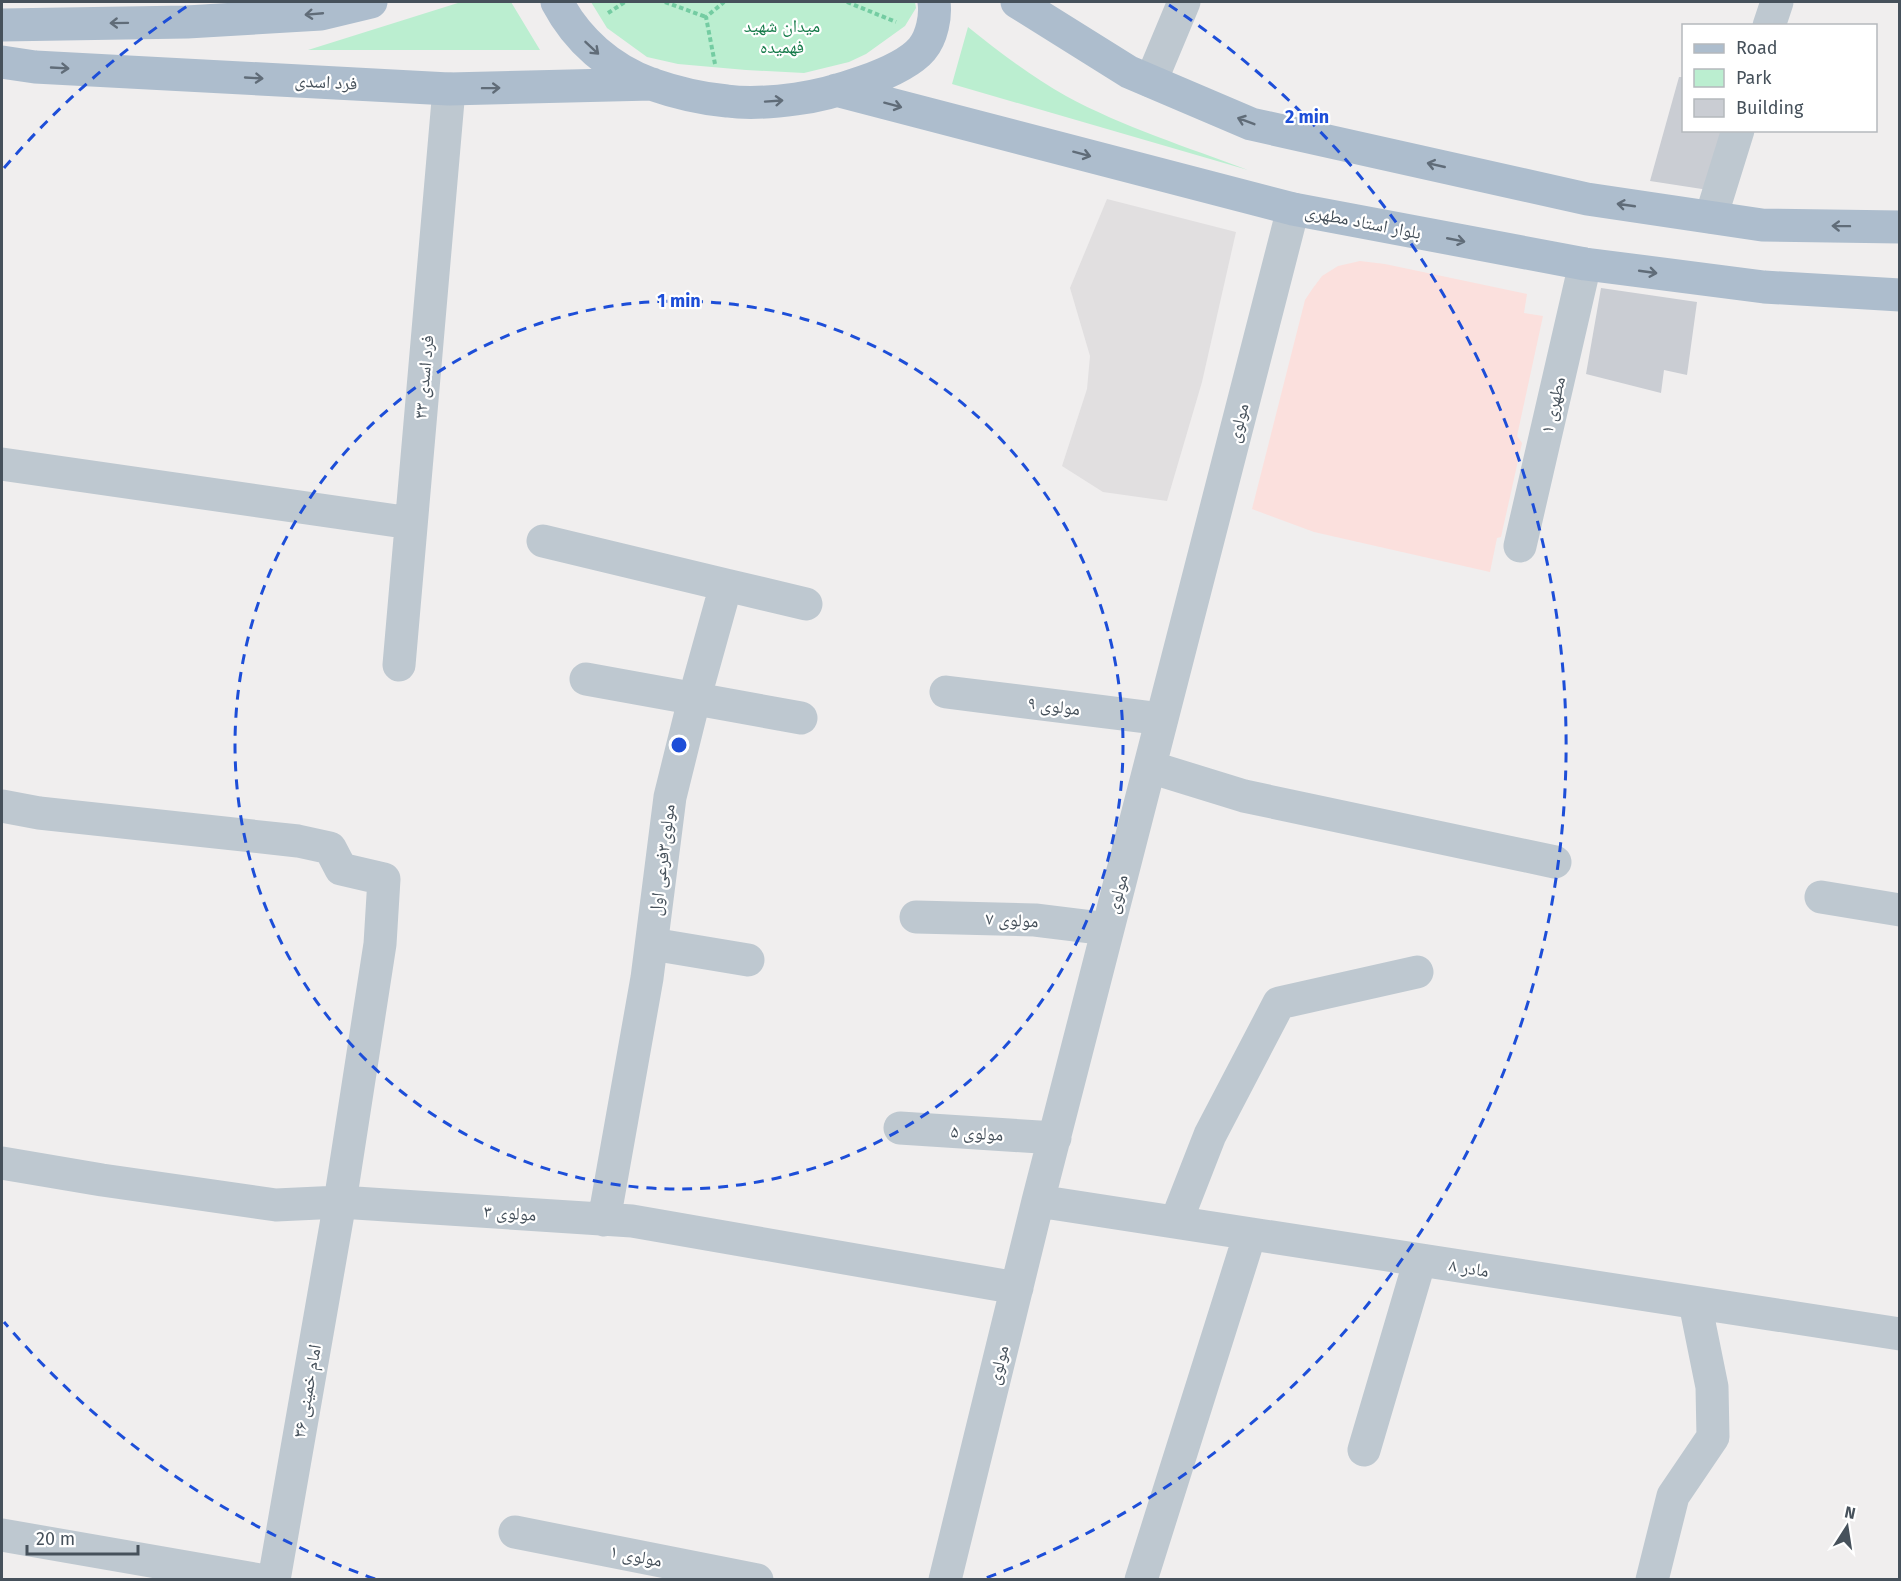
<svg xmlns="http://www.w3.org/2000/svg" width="1901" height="1581" font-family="'Fira Sans','Noto Naskh Arabic',sans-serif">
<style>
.education{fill:#e1dfe0}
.medical{fill:#fbe0dd}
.green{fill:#bbeed0}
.building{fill:#cacdd3}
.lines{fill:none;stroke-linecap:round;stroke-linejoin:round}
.path{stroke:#74cca2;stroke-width:4;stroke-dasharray:4.5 3;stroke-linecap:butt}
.minor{stroke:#bec8d0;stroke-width:33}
.major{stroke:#adbdcd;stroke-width:33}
.oneway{stroke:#606c78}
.ring{fill:none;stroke:#1d4ed8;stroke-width:3;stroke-dasharray:10 8}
.labels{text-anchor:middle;stroke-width:4.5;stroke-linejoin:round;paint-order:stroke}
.park-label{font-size:18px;fill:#177c4b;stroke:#fff}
.street-label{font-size:18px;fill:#46515b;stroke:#fff}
.centre{fill:#1d4ed8;stroke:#fff;stroke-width:3}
.ring-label{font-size:18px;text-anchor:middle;font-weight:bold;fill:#1d4ed8;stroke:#fff;stroke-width:4.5;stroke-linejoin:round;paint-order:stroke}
</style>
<rect width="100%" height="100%" fill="#f0eeee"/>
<path class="education" d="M1107 199 1236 232 1202 382 1167 501 1103 492 1062 466 1087 389 1090 356 1070 288Z"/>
<path class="medical" d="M1360 261 1385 264 1527 294 1524 313 1543 316 1517 436 1522 443 1501 537 1497 538 1490 572 1314 532 1252 509 1305 300 1313 288 1322 276 1338 266Z"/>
<path class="green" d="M461 2H511L540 50H308Z
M591 2H915L916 8 905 26 866 54 849 62 804 73 746 70 678 64 647 57 607 28Z
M968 27C999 52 1031 76 1066 96 1123 127 1187 147 1248 170L952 84Z"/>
<path class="building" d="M1679 77H1684V130H1730L1715 191 1650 181Z
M1601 288 1697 302 1687 375 1664 370 1661 393 1586 374Z"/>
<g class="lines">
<path class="path" d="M665 2 706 17
M847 2 896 22
M608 13 625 2
M715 64 706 17 724 2"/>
<path class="minor" d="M1769 26 1777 2
M1151 81 1184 2
M1711 217 1738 130
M2 464 411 523
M543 541 726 585
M1520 546 1585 264
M399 665 449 89
M586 679 801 718
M946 692 1162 719
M1150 767 1244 796 1555 862
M2 806 39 813 298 841 330 848 341 869 384 879 380 944 340 1202 274 1580
M1821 897 1900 910
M916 917 1035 920 1108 929
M652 944 748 960
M900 1128 1055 1138
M2 1163 102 1180 276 1205 340 1202 632 1221 1017 1288
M1038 1201 1900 1334
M604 1220 647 978 670 797 694 700 726 585 806 604
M1176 1222 1210 1135 1279 1003 1417 972
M1364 1450 1420 1260
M515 1532 757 1580
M2 1535 260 1580
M945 1580 1038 1201 1293 209
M1141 1580 1250 1234
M1652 1580 1673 1496 1713 1437 1712 1387 1695 1303"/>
<path class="major" d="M557 2C577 40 610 69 651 84 674 92 703 99 727 101 749 104 774 102 796 99 828 95 901 74 922 49 932 37 936 16 934 2
M1017 2 1129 72 1251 124 1587 199 1762 225 1900 227
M2 25 187 22 321 14 371 2
M2 62 35 67 449 89 652 84
M836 90 1293 209 1585 264 1764 287 1900 295"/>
</g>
<defs><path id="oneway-shaft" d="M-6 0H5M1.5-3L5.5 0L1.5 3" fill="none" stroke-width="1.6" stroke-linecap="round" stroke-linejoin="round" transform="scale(1.5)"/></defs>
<g class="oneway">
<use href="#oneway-shaft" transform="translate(314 14) rotate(175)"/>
<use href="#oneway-shaft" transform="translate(119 23) rotate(179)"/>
<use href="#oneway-shaft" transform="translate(592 48) rotate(43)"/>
<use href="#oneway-shaft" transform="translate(60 68) rotate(3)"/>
<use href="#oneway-shaft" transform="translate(254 78) rotate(3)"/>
<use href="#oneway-shaft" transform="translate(491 88) rotate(-1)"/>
<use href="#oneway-shaft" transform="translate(774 101) rotate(-4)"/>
<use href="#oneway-shaft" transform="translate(893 105) rotate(15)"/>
<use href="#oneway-shaft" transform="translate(1246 121) rotate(-159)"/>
<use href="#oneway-shaft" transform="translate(1082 154) rotate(15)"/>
<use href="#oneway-shaft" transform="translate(1436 165) rotate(-167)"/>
<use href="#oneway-shaft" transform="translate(1626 205) rotate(-172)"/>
<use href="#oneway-shaft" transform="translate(1841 226) rotate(-179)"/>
<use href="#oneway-shaft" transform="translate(1456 240) rotate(11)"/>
<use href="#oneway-shaft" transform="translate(1648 272) rotate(8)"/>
</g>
<g class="ring">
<circle cx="679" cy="745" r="444"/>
<path d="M375 1579A888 888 0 0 1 4 1322M4 168A888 888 0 0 1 189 5M1169 5A888 888 0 0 1 983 1579"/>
</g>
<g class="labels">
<g class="park-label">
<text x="782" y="32">میدان شهید<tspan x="782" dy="21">فهمیده</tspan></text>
</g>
<g class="street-label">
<text transform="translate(326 82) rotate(3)" y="6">فرد اسدی</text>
<text transform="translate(1363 222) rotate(11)" y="6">بلوار استاد مطهری</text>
<text transform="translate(424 377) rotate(-85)" y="6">فرد اسدی ۳۳</text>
<text transform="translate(1553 405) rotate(-77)" y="6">مطهری ۱</text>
<text transform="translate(1238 423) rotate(-76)" y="6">مولوی</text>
<text transform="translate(1054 706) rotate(7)" y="6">مولوی ۹</text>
<text transform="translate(662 860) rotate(-83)" y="6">مولوی۳فرعی اول</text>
<text transform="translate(1117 894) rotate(-75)" y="6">مولوی</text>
<text transform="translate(1012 920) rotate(3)" y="6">مولوی ۷</text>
<text transform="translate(977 1133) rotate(4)" y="6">مولوی ۵</text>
<text transform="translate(510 1213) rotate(4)" y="6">مولوی ۳</text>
<text transform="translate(1469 1268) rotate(9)" y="6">مادر ۸</text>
<text transform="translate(998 1365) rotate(-76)" y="6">مولوی</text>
<text transform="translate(307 1391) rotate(-80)" y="6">امام خمینی ۳۶</text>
<text transform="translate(636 1556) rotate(11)" y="6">مولوی ۱</text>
</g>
</g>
<circle cx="679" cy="745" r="9" class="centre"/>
<g class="ring-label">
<text x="1307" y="123">2 min</text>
<text x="679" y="307">1 min</text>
</g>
<rect width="1901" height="1581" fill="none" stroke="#46515b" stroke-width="6"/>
<rect x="1682" y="24" width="195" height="108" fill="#ffffff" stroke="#b5b9bd" stroke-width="1.5"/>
<rect x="1694" y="44" width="30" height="9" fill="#adbdcd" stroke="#b5b9bd" stroke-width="1.5"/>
<text x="1736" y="54" font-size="18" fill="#46515b">Road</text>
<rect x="1694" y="69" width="30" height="18" fill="#bbeed0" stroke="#b5b9bd" stroke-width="1.5"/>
<text x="1736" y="84" font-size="18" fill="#46515b">Park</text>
<rect x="1694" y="99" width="30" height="18" fill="#cacdd3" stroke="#b5b9bd" stroke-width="1.5"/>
<text x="1736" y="114" font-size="18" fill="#46515b">Building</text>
<g transform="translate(1847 1527) rotate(12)" stroke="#ffffff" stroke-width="4.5" paint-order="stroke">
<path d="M0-4.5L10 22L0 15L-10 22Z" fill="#46515b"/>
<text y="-9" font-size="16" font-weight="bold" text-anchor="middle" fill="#46515b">N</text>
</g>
<path d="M27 1545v9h111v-9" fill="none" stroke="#46515b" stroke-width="3"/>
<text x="36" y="1545" font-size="18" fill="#46515b" stroke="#ffffff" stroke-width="4.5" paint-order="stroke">20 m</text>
</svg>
